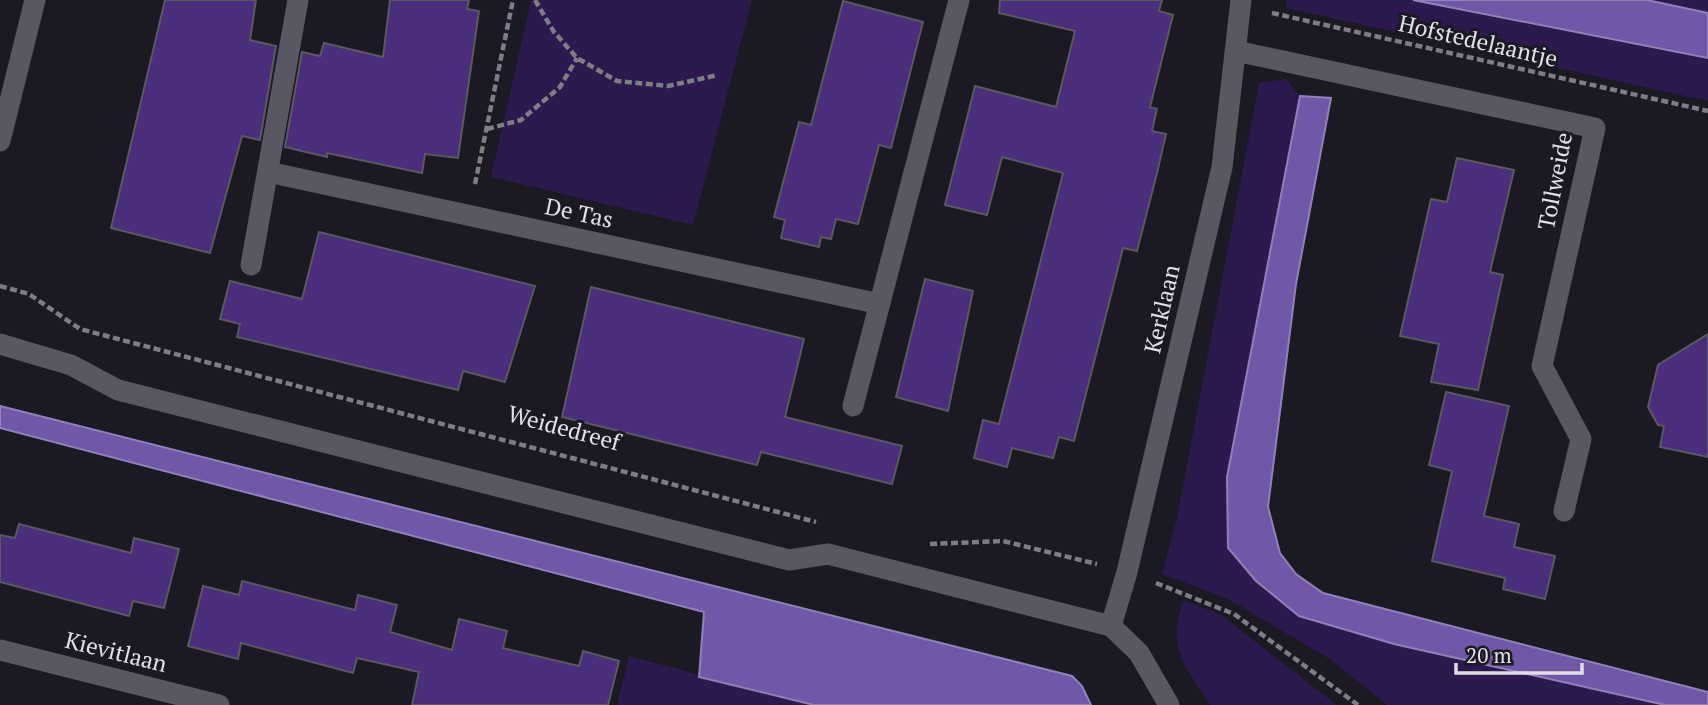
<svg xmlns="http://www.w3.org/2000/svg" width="1708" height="705" font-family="'PT Serif',serif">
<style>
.green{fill:#2c194d}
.water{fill:#7057a7;stroke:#9280ba;stroke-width:2}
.building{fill:#4a2e7b;stroke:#5a5861;stroke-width:2}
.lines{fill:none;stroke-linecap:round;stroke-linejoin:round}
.path{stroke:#7e7d84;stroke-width:4.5;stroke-dasharray:7 3.5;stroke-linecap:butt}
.street{stroke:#595761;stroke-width:21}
.labels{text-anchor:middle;stroke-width:6;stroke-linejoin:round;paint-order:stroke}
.street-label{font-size:23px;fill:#e1e0e6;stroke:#1b1921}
</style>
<rect width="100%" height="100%" fill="#1b1921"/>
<path class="green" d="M531 0H752L693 225 491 177Z
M1287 0H1708V101L1286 8Z
M1286 79 1300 96 1227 477 1228 548 1299 616 1394 644 1665 705H1387L1331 660 1228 599 1162 574 1177 518 1259 83Z
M1183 600 1220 614 1337 705H1210C1184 663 1167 651 1183 600Z
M629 656 814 705H617Z"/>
<path class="water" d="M1413 0H1647L1708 13V58Z
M1300 96 1331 98 1296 284 1268 507 1280 553 1296 574 1323 593 1708 692V705H1665L1394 644 1299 616 1256 581 1228 548 1227 477Z
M0 406 1072 676 1082 686 1091 705H814L699 677 704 612 0 428Z"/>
<path class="building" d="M165 0H256L250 40 276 46 260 140 242 136 210 253 111 228Z
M390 0H469L467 9 479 11 458 158 425 154 422 173 327 153V157L285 147 302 52 320 56 324 43 383 57Z
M1000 0H1162L1159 11 1173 15 1150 107 1157 109 1152 131 1166 134 1157 173 1137 251 1123 248 1074 441 1059 437 1053 458 1012 448 1007 467 974 458 983 420 999 424 1063 173 1002 157 987 215 945 205 975 86 1056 107 1075 31 999 13Z
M843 1 923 22 891 148 879 145 858 224 836 219 831 239 821 237 819 247 781 238 785 220 774 217 799 122 811 125Z
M1457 158 1514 170 1490 272 1503 275 1478 390 1431 382 1439 344 1400 336 1431 199 1447 202Z
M319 232 535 286 505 382 463 371 458 390 237 337 240 324 220 319 230 281 302 299Z
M925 279 973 291 948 411 896 397Z
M591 287 804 339 785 417 902 446 892 484 761 452 757 465 562 417Z
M1708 334V457L1660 447 1664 426 1658 425 1648 407 1658 365Z
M1446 392 1509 406 1484 516 1519 524 1514 547 1555 556 1545 599 1503 589 1505 578 1432 561 1452 471 1429 465Z
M19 524 131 553 134 538 179 549 164 608 133 601 129 616 0 582V535L15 538Z
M242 581 355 610 358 595 397 605 390 632 452 650 459 619 507 631 503 648 579 666 583 651 619 661 608 705H412L419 672 357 658 353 673 241 643 238 659 188 646 203 586 239 595Z"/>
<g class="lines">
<path class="path" d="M535 0 554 32 577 58 617 81 668 86 718 75
M1272 13 1708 111
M487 129 521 120 560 87 577 58
M475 184 513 0
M0 286 29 294 80 329 816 522
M930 544 1003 541 1097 564
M1156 583 1234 614 1358 705"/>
<path class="street" d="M1236 51 1595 128 1542 366 1581 439 1564 511
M0 141 35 0
M268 172 880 304
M251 265 298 0
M0 344 71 365 118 390 789 560 828 554 1111 626 1139 653 1169 705
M853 406 959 0
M1111 626 1127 572 1222 167 1241 0
M0 650 219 705"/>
</g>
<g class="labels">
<g class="street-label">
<text transform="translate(1478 41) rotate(13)" y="8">Hofstedelaantje</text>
<text transform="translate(1555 181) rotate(-79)" y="8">Tollweide</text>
<text transform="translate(579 213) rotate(12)" y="8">De Tas</text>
<text transform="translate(1162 309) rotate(-77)" y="8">Kerklaan</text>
<text transform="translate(564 428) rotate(15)" y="8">Weidedreef</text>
<text transform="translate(116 652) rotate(14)" y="8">Kievitlaan</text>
</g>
</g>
<path d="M1456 663v10h126v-10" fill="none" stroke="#e1e0e6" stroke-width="3.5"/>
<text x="1466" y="663" font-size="21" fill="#e1e0e6" stroke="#1b1921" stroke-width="5" paint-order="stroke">20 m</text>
</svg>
